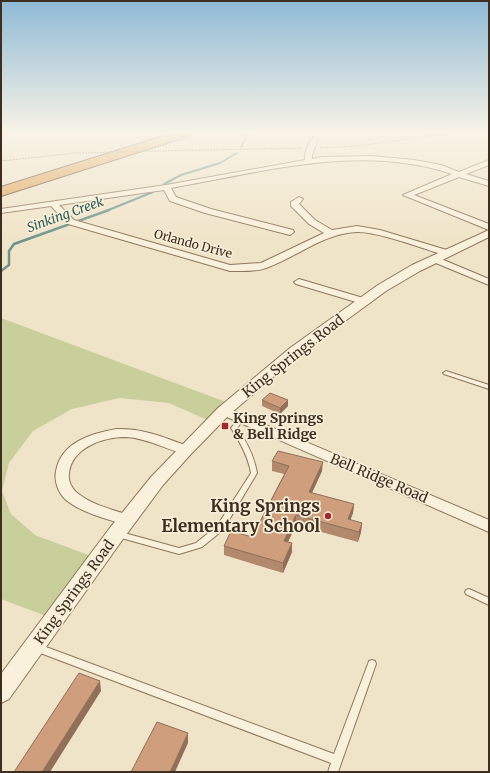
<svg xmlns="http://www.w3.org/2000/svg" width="490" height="773" font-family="Merriweather,serif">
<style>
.green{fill:#c9cf9b}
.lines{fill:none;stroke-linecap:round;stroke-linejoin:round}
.stream-far1{stroke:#6f938a;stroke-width:2}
.stream{stroke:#6f938a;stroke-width:2.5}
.service-casing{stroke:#8d765c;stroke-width:2}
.minor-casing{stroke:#8d765c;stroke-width:2}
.tertiary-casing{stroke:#8d765c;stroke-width:2}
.motorway-casing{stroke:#5b4430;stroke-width:2}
.path{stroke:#8d765c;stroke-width:1;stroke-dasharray:2 1;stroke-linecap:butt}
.service{fill:#faf1dc;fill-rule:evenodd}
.minor{fill:#faf1dc;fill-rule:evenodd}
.tertiary{fill:#faf1dc;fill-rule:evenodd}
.motorway{fill:#e0a458;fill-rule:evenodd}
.path-bridge{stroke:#8d765c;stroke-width:1;stroke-dasharray:2 1;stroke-linecap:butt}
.wall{fill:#b2896c}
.shaded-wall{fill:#916f58}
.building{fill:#cf9f7d;stroke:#916f58}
.poi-dot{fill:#9e2a2b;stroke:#f7eed8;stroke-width:1.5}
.labels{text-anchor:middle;stroke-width:3.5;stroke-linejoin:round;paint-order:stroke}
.far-street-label{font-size:12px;fill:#3d2e20;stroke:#f7eed8}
.far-water-label{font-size:13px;font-style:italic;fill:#2f5d5a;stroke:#f7eed8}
.street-label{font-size:14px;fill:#3d2e20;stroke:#f7eed8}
.poi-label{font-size:14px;font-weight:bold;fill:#3d2e20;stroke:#f7eed8;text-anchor:start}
.near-poi-label{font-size:17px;font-weight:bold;fill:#3d2e20;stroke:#f7eed8;text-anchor:end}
</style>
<rect width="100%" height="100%" fill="#f0e4c8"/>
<path class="green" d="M1 318 226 402 207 420 169 403 119 398 72 409 33 431 9 463 2 491 11 514 35 535 99 559 54 619 1 599Z"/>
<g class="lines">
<path class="stream-far1" d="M241 147 249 133
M164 184 181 175 220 163 237 153
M106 211 153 192"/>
<path class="stream" d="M1 271 9 265V251L14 244 109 210"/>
<g class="service-casing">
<path id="service" d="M446 371 489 385V389L444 374 443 373Z
M242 416 245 418 237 428C247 442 254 456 257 473L223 530 202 547 179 554 114 536 113 534 114 532 117 531 179 548 196 543 217 526 251 473C248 456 240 442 231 428L240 417Z
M469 589 489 598V605L466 594 465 592 466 590Z
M38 644 334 754 368 664 369 661 372 660 375 661 376 664 338 772H328L331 763 35 651 34 648 35 645Z"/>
</g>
<g class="minor-casing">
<path id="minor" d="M315 137 318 139 312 155V159L322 157 372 156 414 160 441 165 459 172 489 160V165L466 174 489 181V186L459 177 414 195 489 224V230L403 195 452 174C360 143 263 172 171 188L176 197 211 209 293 230 294 232 290 235 205 213 170 201 164 190 59 205 74 220 230 265 261 263 324 233 309 224 291 206V202L299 197 303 199 299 204 315 220 332 230 357 226 380 230 450 251 452 253 450 255H444C422 248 376 231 356 232 322 234 297 257 266 268 255 272 242 271 230 271L68 224 51 206 1 213V209L166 185 305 160C304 153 309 140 315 137Z
M434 256 489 279V285L431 261 429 259Z
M299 279 370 300 371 302 366 305 296 284 294 282Z
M224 407 489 520V532L220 414 218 411 220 408Z
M117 429C143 428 166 438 190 447L192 450 190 453 185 454C165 449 147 438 126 437 104 437 72 447 69 473 68 480 71 487 76 492 91 505 114 510 132 516L134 520 132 524 127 525C109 520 79 512 65 499 58 492 54 481 56 471 61 442 92 433 117 429Z"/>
</g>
<g class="tertiary-casing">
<path id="tertiary" d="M489 230V237L420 271 386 291 300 354 230 414 191 454 163 485 123 539 9 699 1 703V674L109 529 151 477 218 408 290 348 378 285 412 265Z"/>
</g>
<g class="motorway-casing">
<path id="motorway" d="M173 133H191L189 136 1 196V187Z"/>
</g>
<path class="path" d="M320 148 357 146 452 133
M162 151 302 148
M1 161 76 153"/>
<use href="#service" class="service"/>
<use href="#minor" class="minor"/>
<use href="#tertiary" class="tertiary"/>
<use href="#motorway" class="motorway"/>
<path class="path-bridge" d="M76 153 161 151"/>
</g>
<path class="wall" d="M262 400H288V406L280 414 262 406Z
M272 461 322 471 312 493 354 504 353 513 350 520 362 523 361 532 358 542 296 525 288 542 292 543V552L283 573 224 555V546L252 537 284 474 272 471Z"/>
<path class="shaded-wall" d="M288 400V406L280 414V408Z
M323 462 322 471 308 501 309 492Z
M354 504 353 513 347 529 348 519Z
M296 515V525L284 550V541Z
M362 523 361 532 358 542 359 532Z
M292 543V552L283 573V563Z
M100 681 101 691 50 772H42Z
M188 733V743L175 772H170Z"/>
<path class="building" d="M270 393 288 400 280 408 262 400Z
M278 451 323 462 309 492 354 504 348 519 362 523 359 532 296 515 284 541 292 543 283 563 224 546 231 531 252 537 289 466 272 461Z
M79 673 100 681 42 772H14Z
M157 722 188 733 170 772H131Z"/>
<linearGradient id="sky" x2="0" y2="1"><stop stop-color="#8fbad6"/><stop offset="0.55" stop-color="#f8f3e6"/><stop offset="1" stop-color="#f8f3e6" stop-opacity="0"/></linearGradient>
<rect width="490" height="241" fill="url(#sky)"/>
<g class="poi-dot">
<rect x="221" y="422" width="8" height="8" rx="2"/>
<circle cx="328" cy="516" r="4"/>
</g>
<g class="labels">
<g class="far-street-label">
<text transform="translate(193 244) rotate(15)" y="4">Orlando Drive</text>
</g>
<g class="far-water-label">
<text transform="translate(65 214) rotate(-20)" y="5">Sinking Creek</text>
</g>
<g class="street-label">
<text transform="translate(293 356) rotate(-38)" y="5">King Springs Road</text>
<text transform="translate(379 478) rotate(23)" y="5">Bell Ridge Road</text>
<text transform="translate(74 592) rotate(-54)" y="5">King Springs Road</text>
</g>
<g class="poi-label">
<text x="233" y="423">King Springs<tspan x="233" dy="16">&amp; Bell Ridge</tspan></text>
</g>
<g class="near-poi-label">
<text x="320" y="512">King Springs<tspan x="320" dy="20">Elementary School</tspan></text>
</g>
</g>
<rect width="490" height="773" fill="none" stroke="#3d2e20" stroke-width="4"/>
</svg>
